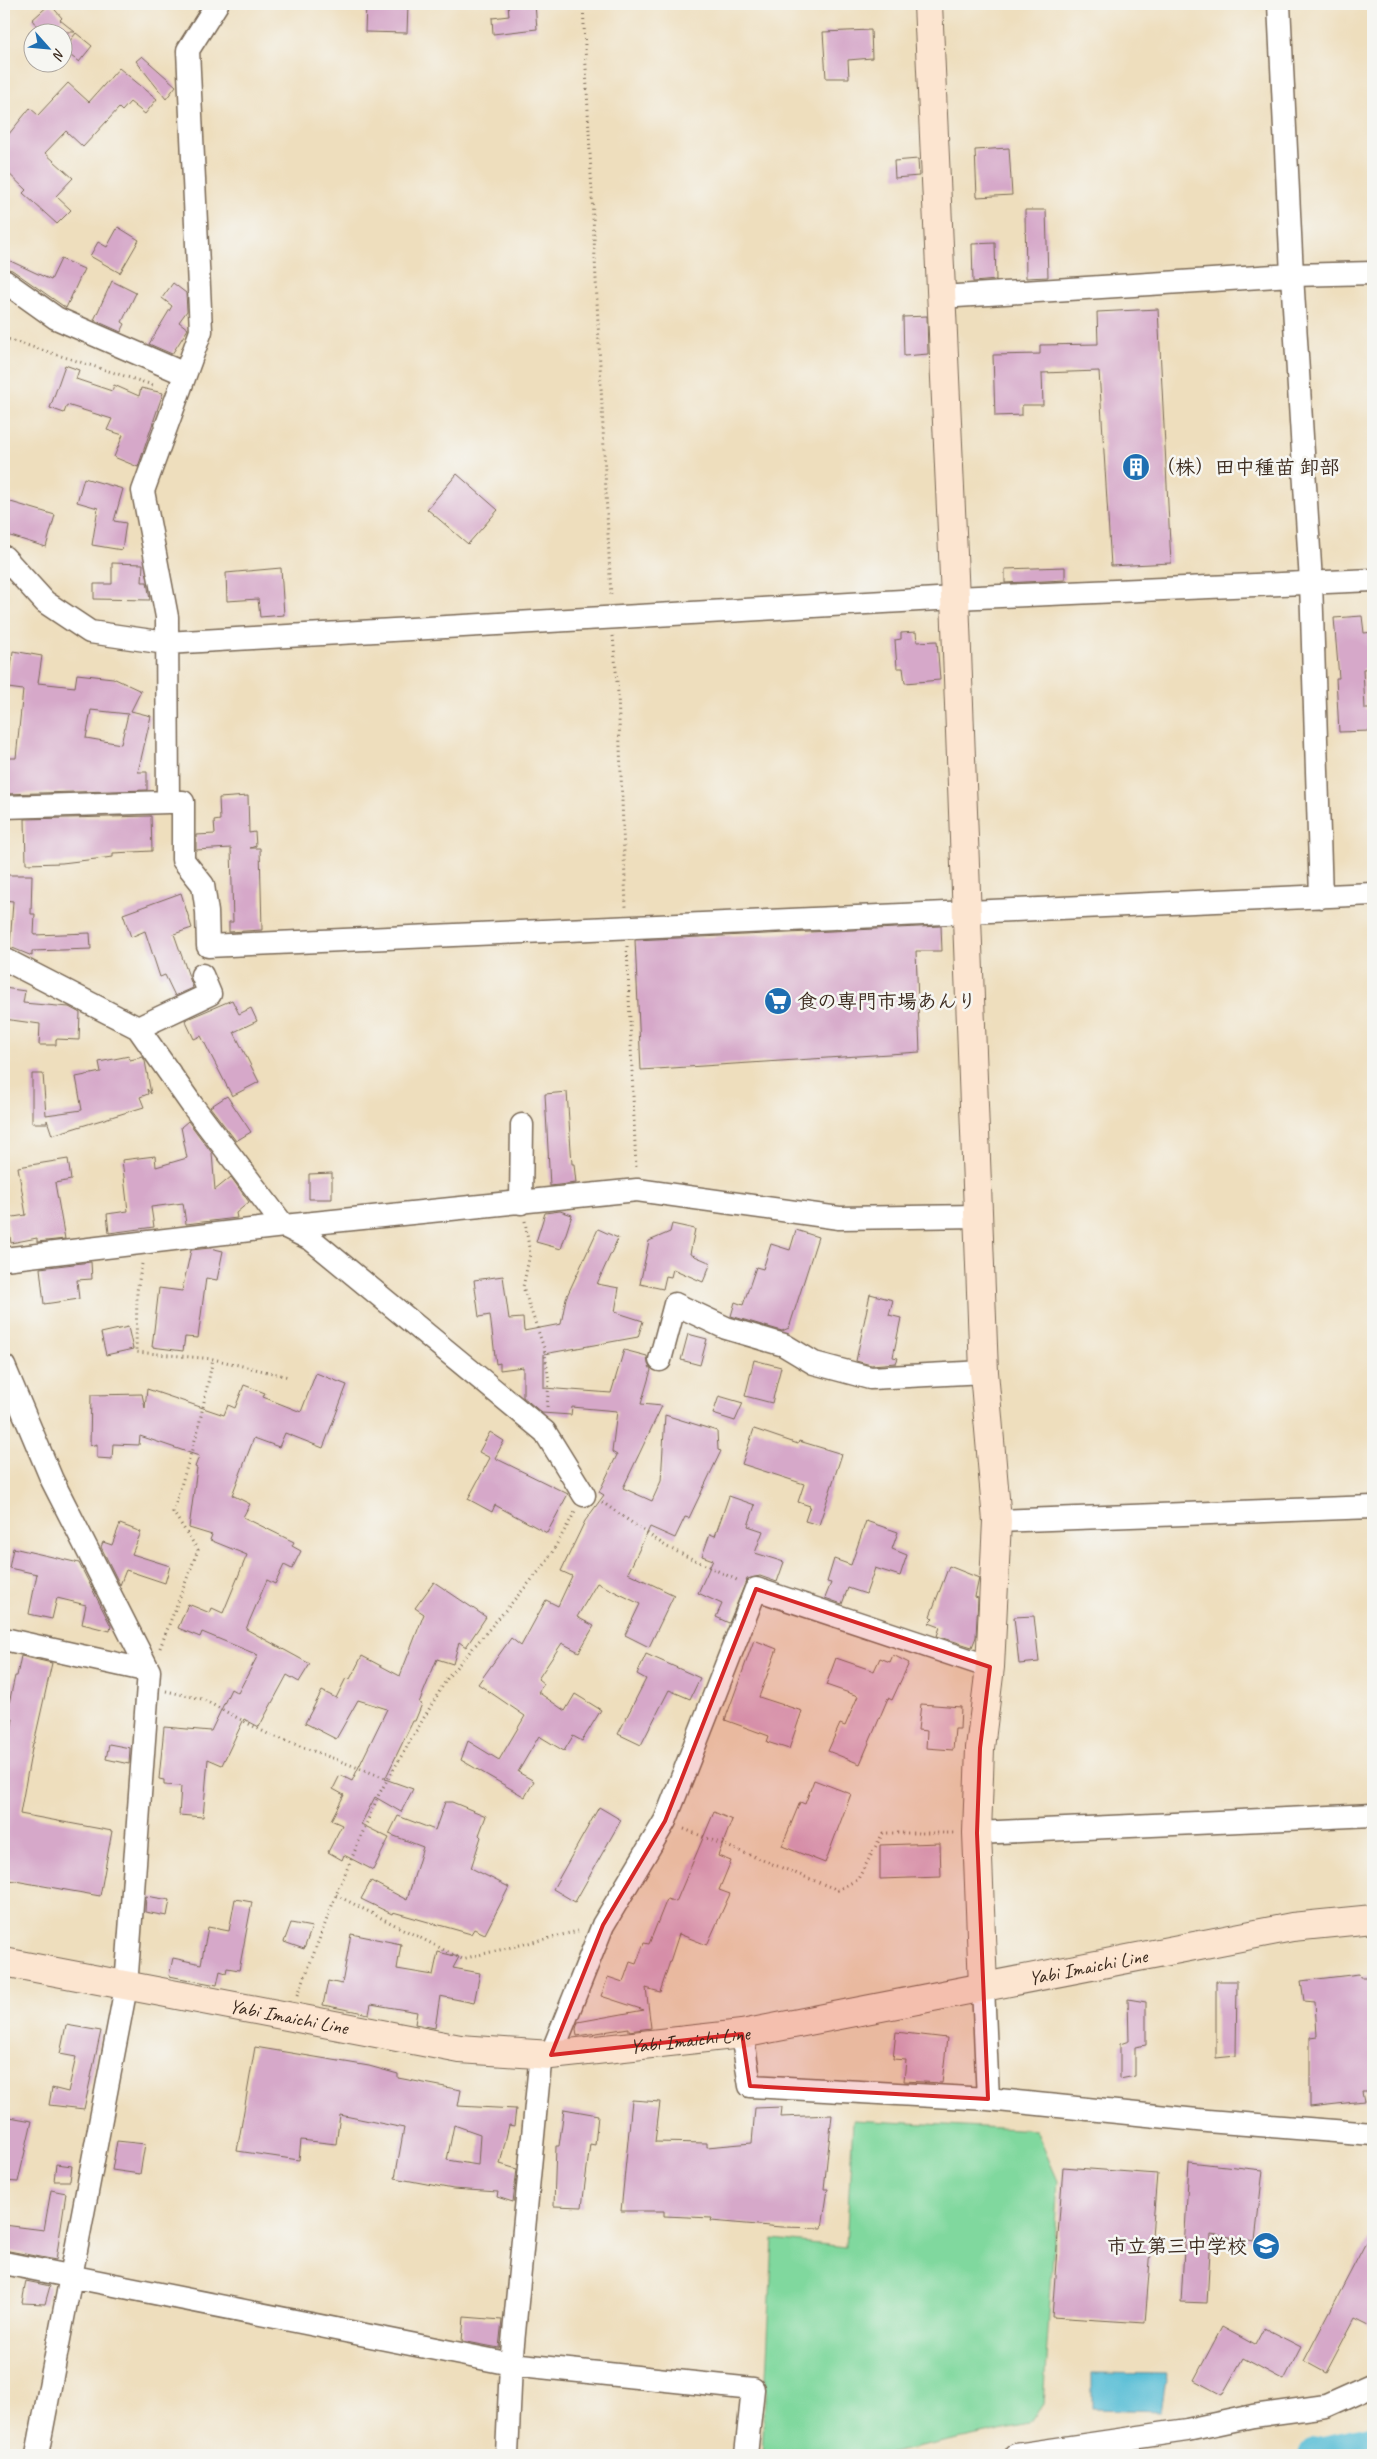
<svg xmlns="http://www.w3.org/2000/svg" width="1377" height="2459" font-family="Caveat,'Klee One',sans-serif">
<style>
.green{fill:#80d89e;stroke:#5e815e}
.water{fill:#57bdd5;stroke:#49747a}
.lines{fill:none;stroke-linecap:round;stroke-linejoin:round}
.river{stroke:#57bdd5;stroke-width:35}
.building{fill:#d6a8c9;fill-rule:evenodd}
.street-casing{stroke:#7a6956;stroke-width:25}
.secondary-casing{stroke:#7a6956;stroke-width:30}
.path{stroke:#7a6956;stroke-width:3;stroke-dasharray:1 4;stroke-linecap:butt}
.street{stroke:#fff;stroke-width:22}
.secondary{stroke:#fce5d0;stroke-width:28}
.marked{fill:#d62828;fill-opacity:0.2;stroke:#d62828;stroke-width:4;stroke-linejoin:round}
.labels{text-anchor:middle;stroke-width:5;stroke-linejoin:round;paint-order:stroke}
.poi-label{font-size:20px;font-weight:bold;fill:#3b2a1e;stroke:#f6f6f2;text-anchor:start}
.street-label{font-size:20px;fill:#3b2a1e;stroke:#f6f6f2}
</style>
<rect width="100%" height="100%" fill="#f6f6f2"/>
<filter id="ink" filterUnits="userSpaceOnUse"><feTurbulence type="fractalNoise" baseFrequency=".02" numOctaves="2"/><feDisplacementMap in="SourceGraphic" scale="10" xChannelSelector="R" yChannelSelector="G"/><feConvolveMatrix kernelMatrix="1 2 1 2 8 2 1 2 1" color-interpolation-filters="sRGB"/></filter>
<filter id="wash" filterUnits="userSpaceOnUse"><feTurbulence type="fractalNoise" baseFrequency=".0096" numOctaves="4" result="noise"/><feDisplacementMap in="SourceGraphic" scale="20" xChannelSelector="R" yChannelSelector="G"/><feGaussianBlur stdDeviation="1.12" result="paint"/><feColorMatrix in="noise" values="0 0 0 0 0 0 0 0 0 0 0 0 0 0 0 0 0 1.4 0 .05"/><feComposite in="paint" operator="in"/></filter>
<g filter="url(#wash)">
<rect width="100%" height="100%" fill="#eedebd"/>
<path class="green" d="M853 2120 1036 2130 1058 2181 1043 2404 1029 2424 882 2455H762L773 2239 846 2247Z"/>
<path class="water" d="M1092 2373 1167 2374 1161 2411 1092 2409Z"/>
<g class="lines">
<path class="river" d="M1316 2455 1373 2443"/>
</g>
<g id="blocks">
<path class="building" d="M50 4 62 18 60 20 75 32H42L32 20Z
M366 4H408L407 33 365 32Z
M508 4H535L537 29 493 34 492 18 509 16Z
M871 30 872 58 848 60 849 78H826L823 32Z
M76 33 92 46 79 62 63 50Z
M142 56 176 86 166 99 136 61Z
M119 68 157 99 145 114 130 102 122 111 119 108 83 147 66 131 45 153 73 178 56 196 71 210 57 224 23 193 26 190 4 169V140L30 108 38 115 68 83 89 102Z
M1009 148 1012 195 977 197 975 150Z
M918 159 919 176 895 178 894 161Z
M1025 210H1046L1048 277 1026 278Z
M118 227 139 240 120 273 90 256 98 242 107 247Z
M995 243 996 280 973 282 972 244Z
M4 258 51 280 61 259 84 269 66 308 12 270 4 268Z
M112 281 136 293 122 322 125 324 121 332 94 320Z
M173 283 186 293 187 311 179 322 188 329 172 354 149 344 172 306 162 298Z
M1158 309 1171 563 1111 566 1099 371 1042 373 1043 405H1022V415L995 416 993 355 1040 354V345L1098 344 1097 312Z
M927 316 928 354 904 356 903 317Z
M65 365 79 370 76 379 112 391 114 385 139 396 141 388 163 393 138 467 114 457 123 435 107 430 112 419 67 405 64 413 50 408Z
M457 474 498 510 468 544 427 509Z
M84 478 123 489 114 521 126 523 122 550 92 545 98 508 77 502Z
M4 500 55 515 46 547 4 534Z
M112 563 143 564 142 582H147L150 600 94 599V584H112Z
M1065 567V580L1005 583V569Z
M281 568 284 615 260 617 258 599 227 601 226 573Z
M1362 616 1364 633 1373 632V668L1363 669 1365 709H1373V725H1370V731L1339 732 1336 678H1339L1334 618Z
M916 632 917 642 937 641 940 680 905 683 903 668H897L895 640 901 639V633Z
M13 651 42 656 38 683 75 687 77 674 113 678 141 691 131 711 151 716 138 772H147V790L4 794V758H16L23 690 8 688ZM91 710 128 714 121 744 86 738Z
M248 796 249 833 255 832 256 846 250 848H260L262 930 229 932V922H233L231 848 196 850V835L215 834 214 821 220 820 219 798Z
M151 816 152 851 113 853V857L62 863 26 864 25 819Z
M4 875H32L31 914H35L34 935 90 933 91 949 32 951V956L10 947 13 901 4 900Z
M181 893 192 928 174 934 193 988 175 996 165 975 160 977 145 931 131 937 123 914Z
M941 926 942 951H916L920 1052 641 1070 635 940Z
M4 988 25 991 23 1003 69 1007 80 1013 79 1040 56 1039V1045H39L40 1024 4 1019Z
M232 1000 239 1014 251 1008 257 1021 234 1032 259 1082 232 1096 201 1036 194 1039 185 1020Z
M129 1056 130 1060 143 1057 145 1061 151 1094 147 1089 148 1094 140 1097 144 1107 52 1135 47 1120V1123H32V1074H43L46 1115 82 1110 76 1077 101 1072 99 1062Z
M567 1092 572 1164H574L576 1183 550 1186 545 1094Z
M227 1096 251 1132 236 1141 210 1107Z
M188 1121 212 1153 215 1190 231 1177 249 1202 236 1213 237 1218 186 1224 183 1203 151 1207 154 1227 109 1233 107 1214 128 1211 122 1160 155 1156 156 1167 187 1158 181 1127Z
M68 1159 71 1180 55 1183 65 1239 37 1242V1238L11 1243 7 1218 26 1215 18 1167Z
M332 1173V1199H309V1174Z
M560 1211 572 1215 561 1249 536 1242 545 1213Z
M672 1224 695 1229 690 1254 711 1263 703 1282 673 1269 671 1277 666 1276 663 1289 640 1284 649 1241 670 1232Z
M598 1229 618 1238 597 1284 619 1288 615 1312 643 1321 638 1337 544 1354V1388L611 1393 624 1350 647 1356 648 1364 651 1370 641 1404 662 1406 623 1488 652 1501 661 1481 665 1415 717 1431 718 1450 721 1451 689 1518 685 1517 675 1538 650 1527 628 1573 674 1595 649 1647 625 1635 640 1604 597 1583 577 1617 594 1626 579 1652 562 1643 538 1679 544 1684 538 1692 565 1711 575 1694 601 1710 582 1741 573 1736 564 1751 539 1736 518 1772 534 1781 525 1797 461 1760 468 1741 499 1760 525 1716 478 1684 511 1638 521 1646 546 1600 558 1606 572 1576 561 1571 585 1521 604 1495 599 1492 617 1455 612 1452 617 1411 572 1407 571 1415 542 1413 523 1397V1367L500 1370V1363L496 1364 490 1315 479 1317 474 1280 503 1276 509 1319 523 1318 524 1331 561 1324 566 1298Z
M796 1230 818 1237 789 1328 782 1331 731 1316 735 1302 743 1305 756 1267 763 1269 771 1244 790 1250Z
M210 1248 223 1251 217 1280 206 1278 198 1338 185 1337 183 1351 152 1347 159 1288 182 1291 191 1250Z
M91 1262 92 1279 77 1280 79 1299 44 1304 40 1268Z
M870 1294 893 1300 889 1315 901 1318 893 1357 898 1358 896 1363 871 1365 856 1361Z
M128 1327 133 1349 106 1355 101 1333Z
M688 1334 707 1339 700 1365 681 1360Z
M754 1360 781 1367 772 1403 745 1396Z
M316 1373 347 1385 323 1448 285 1433 279 1447 254 1438 232 1495 250 1504 243 1517 294 1542 292 1546 301 1551 292 1569 284 1565 275 1584 267 1580 246 1629 310 1664 299 1682 287 1675 259 1727 244 1719 222 1765 208 1759 203 1817 179 1815 181 1786 164 1785V1780L159 1779 164 1727 211 1731 231 1689 238 1693 258 1655 202 1632 200 1637 178 1628 188 1604 210 1613 212 1608 223 1613 247 1555 210 1540 212 1535 189 1528 197 1468 195 1467 199 1456 140 1436 139 1445 113 1444 112 1459 97 1458V1444L90 1446 91 1395 142 1394 145 1408 147 1389 224 1415 228 1405 235 1408 244 1385 265 1393 263 1397 301 1412Z
M719 1396 743 1403 735 1421 713 1414Z
M754 1429 798 1444 799 1441 842 1454 819 1525 805 1521 810 1506 798 1502 804 1484 742 1464Z
M490 1432 504 1441 495 1458 568 1494 547 1533 495 1505 492 1512 468 1499 490 1458 479 1452Z
M729 1496 755 1505 748 1526 763 1531 755 1553 784 1562 777 1582 760 1576 747 1579 729 1623 716 1617 722 1604 698 1593 713 1560 702 1556 710 1534 715 1536Z
M866 1521 898 1532 892 1549 907 1555 900 1576 875 1568 866 1594 848 1588 842 1604 825 1598 831 1583 827 1582 834 1559 851 1565Z
M120 1524 141 1532 132 1554 170 1566 165 1583 126 1570 120 1585 101 1547 103 1542 112 1545Z
M13 1548 79 1563 111 1626 110 1631 82 1624 86 1605 57 1598 52 1619 29 1614 37 1574 9 1568Z
M949 1566 979 1578 975 1597 978 1598 976 1637 972 1647 937 1636 940 1627 929 1623 933 1619 930 1616Z
M434 1582 486 1617 466 1647 459 1642 453 1664 437 1659 419 1703 422 1704 415 1721H413L385 1779 413 1789 401 1812 375 1797 361 1824 389 1838 373 1870 344 1855 342 1860 328 1852 342 1825 331 1820 344 1795 333 1789 340 1775 352 1781 387 1709 358 1700 336 1739 305 1723 322 1691 336 1698 346 1678 350 1679 362 1656 400 1676 424 1614 415 1608Z
M1034 1616 1039 1662 1019 1664 1014 1617Z
M754 1640 777 1649 759 1697 802 1711 789 1749 767 1742 769 1736 725 1720Z
M646 1654 700 1678 690 1699 669 1690 641 1745 618 1734 646 1679 637 1674Z
M893 1655 909 1663 892 1700 888 1698 860 1764 828 1751 840 1724 845 1726 858 1696 826 1685 836 1658 874 1671 880 1658 890 1662Z
M21 1656 52 1663 34 1743H33L20 1814 112 1831 100 1896 4 1879V1747L7 1748 13 1719 6 1717 15 1676H17Z
M921 1704 961 1707 960 1729H955L953 1750 926 1748 927 1731 918 1730Z
M109 1744 130 1748 129 1764 106 1759Z
M814 1780 851 1794 825 1863 782 1846 800 1802 805 1804Z
M445 1802H452L486 1816 479 1835 481 1837 471 1868 509 1887 485 1934 474 1929 471 1934 393 1912 392 1914 361 1899 371 1881 407 1900 423 1847 389 1834 398 1816 435 1830Z
M599 1807 621 1820 575 1902 553 1889Z
M714 1812 732 1820 718 1856 731 1861 719 1890 730 1894 707 1945 679 1934 660 1992 646 1988 651 2028 629 2031V2028L577 2036 576 2029 578 2022 644 2010 601 1996 608 1977 623 1982 630 1962 636 1964 644 1943 649 1944 667 1899 676 1902Z
M940 1843 941 1877 880 1879V1845Z
M146 1896 170 1900 167 1916 145 1912Z
M235 1899 252 1902 239 1970 227 1968 226 1973 220 1971 217 1985 169 1976 173 1958 201 1964 208 1927 229 1931Z
M291 1923 312 1927 304 1949 284 1942Z
M351 1934 401 1944 397 1969 433 1975 438 1952 459 1957 453 1968 480 1973 474 2003 440 1996 435 2028 415 2024 417 2012 371 2004 369 2014 323 2005 328 1981 342 1984Z
M1359 1974 1360 1977H1373V2091H1362L1364 2101 1310 2107V2037L1317 2036 1315 2002 1304 2001 1301 1981Z
M1216 1981H1237L1236 2056 1216 2058Z
M1128 1999 1146 2002V2045L1135 2047V2076L1120 2079V2044L1129 2041Z
M66 2025 101 2031 84 2109 49 2105 52 2088 68 2092 76 2057 60 2054Z
M896 2032 947 2038 942 2083 904 2081 906 2060 893 2059Z
M255 2047 369 2066 398 2074V2078L461 2090 458 2106 516 2109 514 2126 509 2125 500 2164 517 2169 513 2202 497 2197 498 2192 453 2189 395 2178 404 2128 340 2115 336 2144 301 2140 299 2160 237 2151ZM454 2125 480 2134 478 2165 447 2160Z
M632 2100 660 2102 655 2142 707 2143V2147L752 2143 755 2108 782 2107 781 2117 832 2115 824 2189H828L822 2228 781 2227 711 2221 712 2218 664 2216V2211H621Z
M564 2109 598 2115 595 2145 590 2144 582 2207 554 2206 556 2146H559Z
M4 2116 32 2121 18 2182 4 2181Z
M117 2141 145 2144 140 2174 112 2170Z
M1189 2162 1263 2170 1255 2241 1211 2234 1207 2303 1181 2302Z
M56 2164 72 2166 70 2181H54Z
M1063 2167 1157 2174 1145 2323 1052 2317Z
M51 2190 66 2193 56 2260 4 2250V2225L44 2230Z
M1373 2229V2327L1355 2318 1326 2373 1304 2361Z
M26 2281 50 2286 45 2304 22 2303Z
M464 2317 502 2320 499 2348 462 2341Z
M1222 2327 1255 2345 1264 2328 1301 2347 1284 2380 1243 2358 1222 2395 1194 2380Z"/>
</g>
</g>
<g filter="url(#ink)">
<use href="#blocks" fill-opacity="0" stroke="#7a6956" stroke-width="1"/>
<g class="lines">
<g class="street-casing">
<path id="street" d="M1279 4 1292 275 1311 582 1321 897
M4 281 56 318 185 374
M941 297 1292 275 1373 273
M4 557 45 602 90 632 166 643 955 598 1373 580
M168 802H183V860L203 885 207 912 208 946 1373 894
M4 807 168 802 167 617 143 491 201 331 188 50 217 4
M4 959 138 1028 192 1105 284 1226 312 1240 545 1432 584 1495
M138 1028 210 994 202 975
M521 1203 522 1125
M4 1259 284 1226 637 1190 839 1218 979 1216
M660 1360 675 1304 726 1328 784 1345 814 1363 870 1378 984 1372
M4 1366 52 1480 149 1671 126 1987 37 2455
M997 1521 1373 1507
M4 1639 149 1671
M977 1833 1373 1815
M983 1987 988 2099
M742 2034 750 2086 988 2099 1207 2121 1373 2134
M541 2053 511 2364 753 2389 746 2455
M551 2055 603 1925 665 1821 756 1589 990 1667
M4 2263 511 2364 507 2455
M1016 2455 1187 2430 1253 2416 1326 2406 1373 2385"/>
</g>
<g class="secondary-casing">
<g id="secondary">
<path d="M928 4 955 598 984 1372 997 1521 990 1667 980 1748 977 1833 983 1987"/>
<path id="s1" d="M4 1962 460 2049 551 2055 742 2034 1292 1927 1373 1919"/>
</g>
</g>
<path class="path" d="M583 4 611 598
M4 338 156 386
M613 636 618 693 626 907
M627 946 636 1169
M525 1221 530 1254 523 1287 544 1348 549 1381 547 1407
M142 1264 137 1291 136 1352 213 1359 289 1377
M602 1502 667 1547 739 1581
M160 1648 198 1550 173 1512 198 1430 213 1359
M166 1691 202 1699 268 1734 388 1779
M684 1829 838 1890 858 1879 883 1833H956
M336 1895 462 1959 578 1931
M298 1995 336 1895 379 1794 448 1677 546 1563 575 1512"/>
<use href="#street" class="street"/>
<use href="#secondary" class="secondary"/>
</g>
</g>
<path class="marked" d="M756 1589 990 1667 980 1748 977 1833 988 2099 750 2086 742 2034 551 2055 603 1925 665 1821Z"/>
<defs>
<g id="building-disc" transform="scale(1.4375)"><circle r="9.5" fill="#1f6fb2" stroke="#f6f6f2"/><path d="M-4-6H4V6H1V3H-1V6H-4ZM-2.5-4.3h1.7v1.8h-1.7ZM.8-4.3h1.7v1.8H.8ZM-2.5-1h1.7V.8h-1.7ZM.8-1h1.7V.8H.8Z" fill="#fff"/></g>
<g id="supermarket-disc" transform="scale(1.4375)"><circle r="9.5" fill="#1f6fb2" stroke="#f6f6f2"/><path d="M-6-5.5h2.5l.6 2H6L4.5 2H-2.5L-4.4-4H-6ZM-1.5 3.2a1.3 1.3 0 1 0 .1 0ZM3 3.2a1.3 1.3 0 1 0 .1 0Z" fill="#fff"/></g>
<g id="school-disc" transform="scale(1.4375)"><circle r="9.5" fill="#1f6fb2" stroke="#f6f6f2"/><path d="M0-5L7-2L0 1L-7-2ZM-4 1L0 2.5L4 1V4Q0 6-4 4Z" fill="#fff"/></g>
</defs>
<g fill-rule="evenodd">
<use href="#building-disc" x="1136" y="467"/>
<use href="#supermarket-disc" x="778" y="1001"/>
<use href="#school-disc" x="1266" y="2246"/>
</g>
<g class="labels">
<g class="poi-label">
<text x="1155" y="474">（株）田中種苗 卸部</text>
<text x="797" y="1008">食の専門市場あんり</text>
<text x="1247" y="2253" text-anchor="end">市立第三中学校</text>
</g>
<g class="street-label">
<text dy="7" stroke="none"><textPath href="#s1" startOffset="1100">Yabi Imaichi Line</textPath></text>
<text dy="7" stroke="none"><textPath href="#s1" startOffset="290">Yabi Imaichi Line</textPath></text>
<text dy="7" stroke="none"><textPath href="#s1" startOffset="695">Yabi Imaichi Line</textPath></text>
</g>
</g>
<rect width="1377" height="2459" fill="none" stroke="#f6f6f2" stroke-width="20"/>
<g transform="translate(48 48) rotate(117)"><circle r="24" fill="#f6f6f2" stroke="#aba49d"/>
<path d="M0-4L9 19L0 12L-9 19Z" fill="#1f6fb2"/>
<text y="-8" font-size="14" font-weight="bold" text-anchor="middle" fill="#3b2a1e">N</text>
</g>
</svg>
